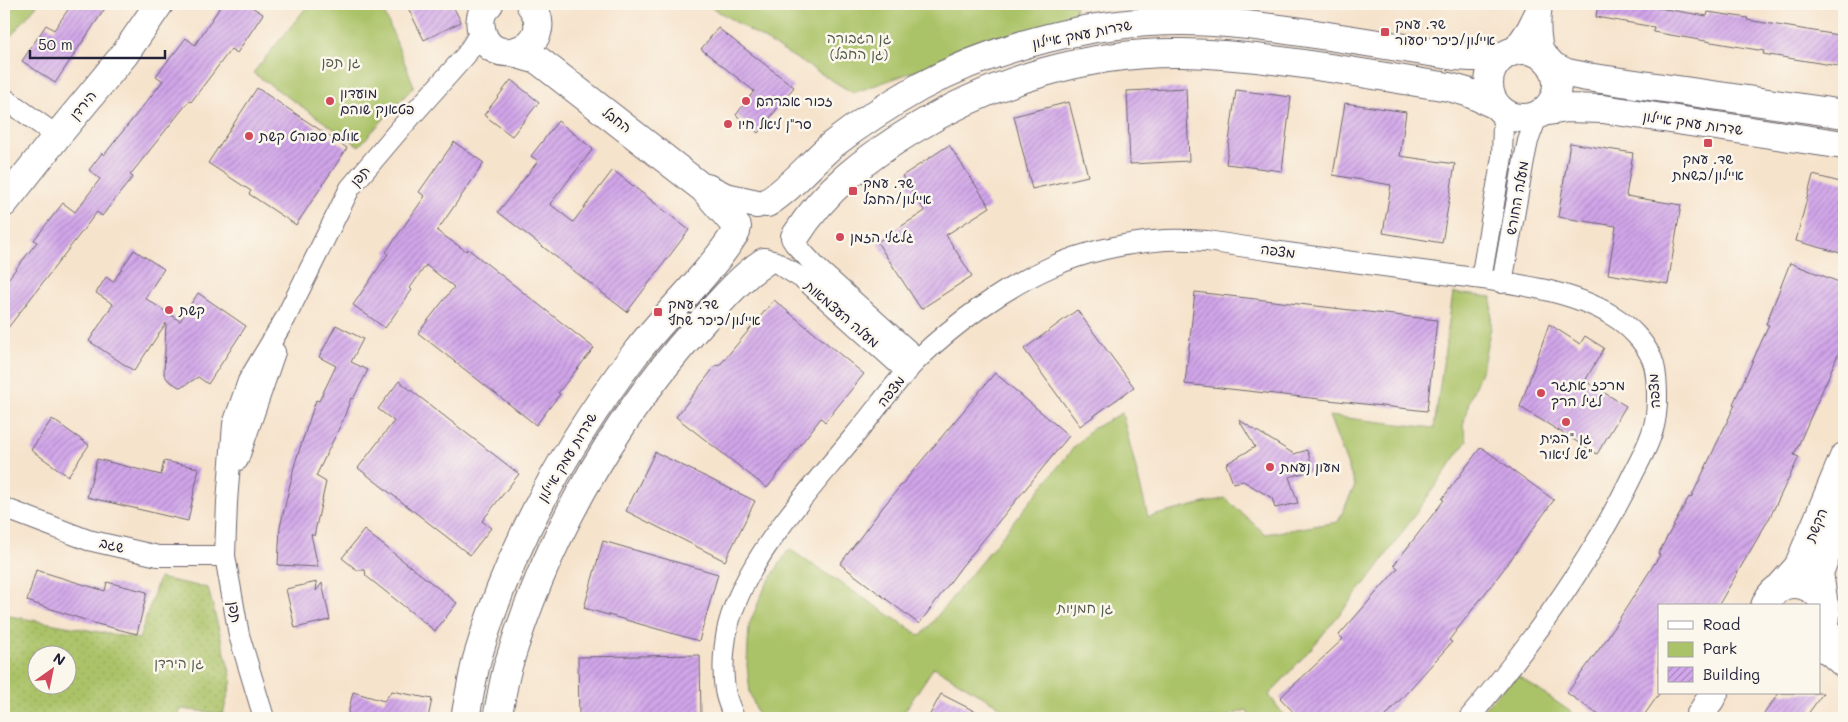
<svg xmlns="http://www.w3.org/2000/svg" width="1848" height="722" font-family="Mali,'Playpen Sans Hebrew',sans-serif">
<style>
.green{fill:#abc368;stroke:#667252}
.garden{fill:url(#garden-dots);stroke:#667252;fill-rule:evenodd}
.building{fill:url(#building-hatch)}
.lines{fill:none;stroke-linecap:round;stroke-linejoin:round}
.street-casing{stroke:#6c666e;stroke-width:22}
.secondary-casing{stroke:#6c666e;stroke-width:30}
.street{stroke:#fff;stroke-width:20}
.secondary{stroke:#fff;stroke-width:28}
.poi-dot{fill:#d1495b;stroke:#fbf7ec;stroke-width:2}
.labels{text-anchor:middle;stroke-width:5;stroke-linejoin:round;paint-order:stroke}
.poi-label{font-size:14px;fill:#22223b;stroke:#fbf7ec;text-anchor:start}
.street-label{font-size:14px;fill:#22223b;stroke:#fbf7ec}
.park-label{font-size:14px;fill:#525a4b;stroke:#fbf7ec}
</style>
<defs>
<pattern id="garden-dots" width="8" height="8" patternUnits="userSpaceOnUse" patternTransform="scale(1.25)"><rect width="8" height="8" fill="#abc368"/><path d="M2 2h.1M6 6h.1" fill="none" stroke="#93a75b" stroke-width="1.8" stroke-linecap="round"/></pattern>
<pattern id="building-hatch" width="6" height="6" patternUnits="userSpaceOnUse" patternTransform="scale(1.25)"><rect width="6" height="6" fill="#d2a6ea"/><path d="M-1 1l2-2M0 6l6-6M5 7l2-2" fill="none" stroke="#aa87bf"/></pattern>
</defs>
<rect width="100%" height="100%" fill="#fbf7ec"/>
<filter id="ink" filterUnits="userSpaceOnUse"><feTurbulence type="fractalNoise" baseFrequency=".02" numOctaves="2"/><feDisplacementMap in="SourceGraphic" scale="10" xChannelSelector="R" yChannelSelector="G"/><feConvolveMatrix kernelMatrix="1 2 1 2 8 2 1 2 1" color-interpolation-filters="sRGB"/></filter>
<filter id="wash" filterUnits="userSpaceOnUse"><feTurbulence type="fractalNoise" baseFrequency=".0096" numOctaves="4" result="noise"/><feDisplacementMap in="SourceGraphic" scale="20" xChannelSelector="R" yChannelSelector="G"/><feGaussianBlur stdDeviation="1.12" result="paint"/><feColorMatrix in="noise" values="0 0 0 0 0 0 0 0 0 0 0 0 0 0 0 0 0 1.4 0 .05"/><feComposite in="paint" operator="in"/></filter>
<g filter="url(#wash)">
<rect width="100%" height="100%" fill="#f6e3cc"/>
<path class="green" d="M4 4H38L4 44Z
M309 4H381L414 86 359 146 253 73Z
M706 4H1076L1075 15 853 93Z
M1453 293 1492 297 1491 327 1482 369 1469 401 1463 426 1467 441 1375 571 1315 644 1269 695 1286 718H1250L1247 710 1222 718H1022L1015 716 934 667 900 718H759L750 693 747 665 749 625 765 587 789 549 921 636 1075 446 1092 429 1122 413 1148 517 1225 498 1265 534 1338 522 1355 485 1329 416 1434 428Z
M1515 674 1580 718H1476Z"/>
<path class="garden" d="M159 578 208 588 232 680 223 714 181 709 178 718H4V615L139 639ZM38 654H68V684H38Z"/>
<g id="blocks">
<path class="building" d="M72 4H108L55 83 22 61 46 25 54 30Z
M222 4H247L263 14 237 53 231 49 191 102 189 101 130 175 133 177 119 194 102 216 97 212 4 333V284L37 242 34 240 63 203 75 212 100 179 89 170 102 153 104 155 163 81 156 76 186 38 195 45Z
M406 4H452L461 22 424 40Z
M1598 4H1634L1707 16 1708 12 1748 18 1747 20 1844 36V67L1763 54 1764 51 1653 32 1654 27 1596 17Z
M718 28 794 87 758 133 736 115 754 91 701 49Z
M511 80 539 102 512 136 484 115Z
M257 88 347 148 296 225 249 194 251 191 208 163Z
M1186 88 1189 161 1130 164 1127 91Z
M1236 90 1291 97 1282 171 1226 164Z
M1069 102 1088 176 1032 189 1014 116Z
M1345 103 1406 112 1400 156 1455 164 1442 243 1383 233 1391 185 1333 175Z
M558 121 593 149 550 204 573 222 613 170 689 230 627 312 498 212 538 161 531 156Z
M454 142 484 163 437 231 466 251 468 249 594 348 558 393 560 394 536 425 418 333 454 287 426 265 410 288 412 290 385 328 353 305 388 254 386 252 425 196 419 192Z
M1570 143 1633 153 1626 196 1681 205 1668 284 1608 274 1616 226 1558 217Z
M949 145 990 207 946 235 972 276 921 309 877 242 925 211 902 176Z
M1813 175 1844 183V254L1796 241Z
M134 250 164 269 145 298 180 321 198 293 246 326 208 384 198 377 184 386 179 387 168 380 164 374 166 323 134 371 89 341 113 304 96 293 106 277 113 282Z
M1790 263 1844 284V341L1794 455 1799 457 1770 517 1718 606H1659V694L1642 718H1603L1567 693 1605 641 1660 555 1658 554 1689 497 1691 498 1735 405 1733 404 1769 325 1766 324Z
M1195 292 1437 320 1427 411 1185 384Z
M774 300 864 374 825 422 821 418 767 488 676 417 716 365 719 366Z
M1077 310 1134 387 1080 426 1024 349Z
M1549 324 1580 344 1585 336 1604 348 1585 381 1626 406 1597 454 1520 407Z
M336 325 363 339 351 362 368 370 353 399 351 398 343 420 316 476 326 482 314 536 311 534 318 567 278 565 280 527 295 463 316 400 319 401 336 366 319 357Z
M995 373 1069 436 962 566 919 624 840 564 883 507Z
M399 381 519 474 482 521 491 528 470 555 358 468 394 421 378 409Z
M52 419 89 445 68 476 31 450Z
M1239 420 1294 454 1307 450 1314 470 1289 477 1298 503 1275 508 1272 498 1243 481 1233 483 1226 464 1255 447Z
M1481 447 1554 500 1503 570 1449 640 1452 642 1384 718H1299L1280 698 1343 639 1339 635 1398 568 1394 565 1444 500 1442 499Z
M655 452 755 501 725 561 626 511Z
M97 459 161 475 164 461 199 468 188 521 87 497Z
M364 530 457 603 435 631 366 576 365 570H357L342 558Z
M603 541 718 574 699 641 584 608Z
M36 570 105 591 107 582 147 592 137 634 97 624 27 601Z
M317 582 316 591 322 583 330 620 295 628 286 589Z
M700 655 701 718H579L578 657Z
M392 691 432 699 428 718H347L353 692 384 701Z
M1779 693H1823L1805 718H1761Z
M941 694 988 718H928Z"/>
</g>
</g>
<g filter="url(#ink)">
<use href="#blocks" fill-opacity="0" stroke="#6c666e" stroke-width="1"/>
<g class="lines">
<g class="street-casing">
<path id="street" d="M1542 5C1539 24 1540 42 1546 59
M1510 53 1527 28 1539 4
M4 98 57 136
M794 243 818 269 918 359
M774 261 806 281 907 372
M1481 279 1502 157 1503 124 1500 109
M1502 283 1524 160 1528 141 1538 114
M238 460 275 352
M4 508 88 540 158 556H225
M1826 610 1829 627 1844 653
M1819 651 1827 654 1844 669
M264 718 239 635 225 556 227 502 233 424 248 381 285 319 350 188 399 130 466 55 481 31
M734 718C731 709 726 699 725 690 722 669 724 645 728 626 746 557 811 489 855 435 876 410 895 382 918 359 954 324 1005 287 1051 267 1086 251 1127 243 1165 240 1179 239 1193 240 1207 241 1283 253 1360 263 1437 273 1492 281 1565 286 1613 316 1628 325 1645 342 1652 359 1658 373 1658 405 1655 421 1652 439 1641 458 1633 474 1591 562 1532 643 1469 718"/>
</g>
<g class="secondary-casing">
<path id="secondary" d="M489 4C482 10 479 19 481 28 488 75 563 46 530 4
M1489 84a34 34 0 1 1 68 0a34 34 0 1 1-68 0Z
M514 53 538 60 704 189 737 227
M1552 66 1567 73 1587 77 1844 114
M1542 112 1567 108 1603 109 1844 145
M707 188 725 197 757 204
M4 203 57 136 124 55 159 4
M767 203C792 187 810 164 832 145 859 124 890 104 920 87 997 45 1094 21 1182 21 1231 21 1280 29 1328 36 1370 43 1413 49 1455 56L1471 57 1503 56
M795 237C825 189 866 158 914 129 993 81 1090 51 1183 53 1272 55 1361 74 1449 87L1467 92 1496 105
M1780 587 1798 567 1844 457
M1823 599 1819 573 1844 507
M1765 606C1783 560 1847 594 1819 635
M465 718C469 699 472 678 477 659 509 547 565 446 635 354 667 312 708 276 736 232
M497 718C501 701 503 683 508 666 545 543 609 428 694 331 716 307 737 280 764 262
M1699 718 1714 693"/>
</g>
<use href="#street" class="street"/>
<use href="#secondary" class="secondary"/>
</g>
</g>
<g class="poi-dot">
<rect x="1380" y="27" width="10" height="10" rx="2.5"/>
<circle cx="330" cy="101" r="5"/>
<circle cx="746" cy="101" r="5"/>
<circle cx="728" cy="124" r="5"/>
<circle cx="249" cy="136" r="5"/>
<rect x="1703" y="138" width="10" height="10" rx="2.5"/>
<rect x="848" y="186" width="10" height="10" rx="2.5"/>
<circle cx="840" cy="237" r="5"/>
<circle cx="169" cy="310" r="5"/>
<rect x="653" y="307" width="10" height="10" rx="2.5"/>
<circle cx="1541" cy="393" r="5"/>
<circle cx="1566" cy="422" r="5"/>
<circle cx="1270" cy="467" r="5"/>
</g>
<g class="labels">
<g class="poi-label">
<text x="1395" y="29">שד. עמק<tspan x="1395" dy="16">איילון/כיכר יסעור</tspan></text>
<text x="340" y="98">מועדון<tspan x="340" dy="16">פטאנק שוהם</tspan></text>
<text x="756" y="106">זכור אברהם</text>
<text x="738" y="129">סר"ן ליאל חיו</text>
<text x="259" y="141">אולם ספורט קשת</text>
<text x="1708" y="164" text-anchor="middle">שד. עמק<tspan x="1708" dy="16">איילון/בשמת</tspan></text>
<text x="863" y="188">שד. עמק<tspan x="863" dy="16">איילון/החבל</tspan></text>
<text x="850" y="242">גלגלי הזמן</text>
<text x="668" y="309">שד. עמק<tspan x="668" dy="16">איילון/כיכר שחף</tspan></text>
<text x="179" y="315">קשת</text>
<text x="1551" y="390">מרכז אתגר<tspan x="1551" dy="16">לגיל הרך</tspan></text>
<text x="1566" y="443" text-anchor="middle">גן "הבית<tspan x="1566" dy="16">של ליאור"</tspan></text>
<text x="1280" y="472">מעון נעמת</text>
</g>
<g class="street-label">
<text transform="translate(1082 34) rotate(-11)" y="5">שדרות עמק איילון</text>
<text transform="translate(83 105) rotate(-50)" y="5">הירדן</text>
<text transform="translate(617 120) rotate(37)" y="5">החבל</text>
<text transform="translate(1693 123) rotate(8)" y="5">שדרות עמק איילון</text>
<text transform="translate(360 176) rotate(-51)" y="5">תפן</text>
<text transform="translate(1517 198) rotate(-80)" y="5">מעלה החורש</text>
<text transform="translate(1278 251) rotate(8)" y="5">מצפה</text>
<text transform="translate(842 314) rotate(41)" y="5">מעלה העצמאות</text>
<text transform="translate(891 391) rotate(-51)" y="5">מצפה</text>
<text transform="translate(1654 391) rotate(-93)" y="5">מצפה</text>
<text transform="translate(567 457) rotate(-59)" y="5">שדרות עמק איילון</text>
<text transform="translate(1816 525) rotate(-67)" y="5">הקשת</text>
<text transform="translate(112 545) rotate(14)" y="5">שגב</text>
<text transform="translate(235 612) rotate(80)" y="5">תפן</text>
</g>
<g class="park-label">
<text x="859" y="43">גן הגבורה<tspan x="859" dy="16">(גן החבל)</tspan></text>
<text x="341" y="67">גן תפן</text>
<text x="1085" y="613">גן חמניות</text>
<text x="179" y="668">גן הירדן</text>
</g>
</g>
<rect width="1848" height="722" fill="none" stroke="#fbf7ec" stroke-width="20"/>
<rect x="1658" y="604" width="162" height="90" fill="#fbf7ec" stroke="#a4a2a5"/>
<rect x="1668" y="621" width="25" height="8" fill="#ffffff" stroke="#a4a2a5"/>
<text x="1703" y="630" font-size="15" fill="#22223b">Road</text>
<rect x="1668" y="642" width="25" height="15" fill="#abc368" stroke="#a4a2a5"/>
<text x="1703" y="654" font-size="15" fill="#22223b">Park</text>
<rect x="1668" y="667" width="25" height="15" fill="url(#building-hatch)" stroke="#a4a2a5"/>
<text x="1703" y="680" font-size="15" fill="#22223b">Building</text>
<g transform="translate(52 670) rotate(33)"><circle r="24" fill="#fbf7ec" stroke="#a4a2a5"/>
<path d="M0-4L9 19L0 12L-9 19Z" fill="#d1495b"/>
<text y="-8" font-size="14" font-weight="bold" text-anchor="middle" fill="#22223b">N</text>
</g>
<path d="M30 50v8h135v-8" fill="none" stroke="#22223b" stroke-width="2.5"/>
<text x="38" y="50" font-size="15" fill="#22223b" stroke="#fbf7ec" stroke-width="4" paint-order="stroke">50 m</text>
</svg>
